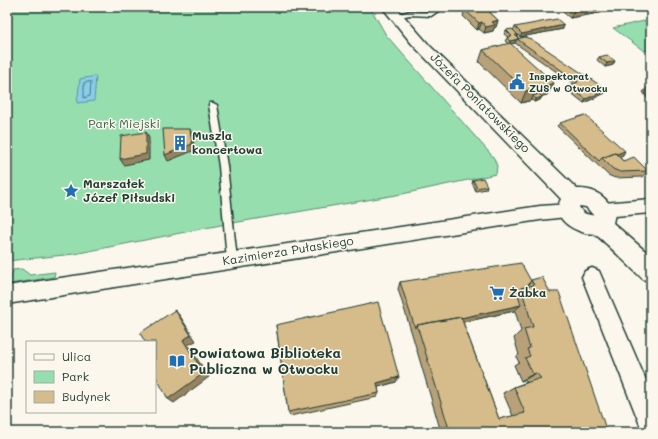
<svg xmlns="http://www.w3.org/2000/svg" width="658" height="439" font-family="Mali,sans-serif">
<style>
.green{fill:#96dead;stroke:#5a8e70}
.water{fill:#89cdea;stroke:#5f93a1}
.lines{fill:none;stroke-linecap:round;stroke-linejoin:round}
.shore{stroke:#49777d;stroke-width:1}
.service-casing{stroke:#1f3d34;stroke-width:3}
.minor-casing{stroke:#1f3d34;stroke-width:3}
.tertiary-casing{stroke:#1f3d34;stroke-width:3}
.service{fill:#fbf7ec;fill-rule:evenodd}
.minor{fill:#fbf7ec;fill-rule:evenodd}
.tertiary{fill:#fbf7ec;fill-rule:evenodd}
.wall{fill:#b8a178;stroke:#1f3d34;fill-rule:evenodd}
.shaded-wall{fill:#968361;stroke:#1f3d34}
.building{fill:#d6bb8b;stroke:#1f3d34}
.labels{text-anchor:middle;stroke-width:3;stroke-linejoin:round;paint-order:stroke}
.far-poi-label{font-size:10px;font-weight:bold;fill:#1f3d34;stroke:#fbf7ec;text-anchor:start}
.street-label{font-size:12px;fill:#1f3d34;stroke:#fbf7ec}
.park-label{font-size:12px;fill:#375d4c;stroke:#fbf7ec}
.poi-label{font-size:12px;font-weight:bold;fill:#1f3d34;stroke:#fbf7ec;text-anchor:start}
.near-poi-label{font-size:14px;font-weight:bold;fill:#1f3d34;stroke:#fbf7ec;text-anchor:start}
</style>
<rect width="100%" height="100%" fill="#fbf7ec"/>
<filter id="ink" filterUnits="userSpaceOnUse"><feTurbulence type="fractalNoise" baseFrequency=".025" numOctaves="2"/><feDisplacementMap in="SourceGraphic" scale="8" xChannelSelector="R" yChannelSelector="G"/><feConvolveMatrix kernelMatrix="1 2 1 2 8 2 1 2 1" color-interpolation-filters="sRGB"/></filter>
<g filter="url(#ink)">
<path class="green" d="M7 7H370L386 35 494 158 497 166 496 174 402 194 221 225 74 254 7 261Z
M644 21 651 26V49L644 51 613 28Z
M22 269 30 275 55 272 54 277 9 284 13 270Z"/>
<path class="water" d="M96 76 94 101 77 103 80 79Z"/>
<g class="lines">
<path class="shore" d="M91 82 90 96 84 98V83Z"/>
<g class="service-casing">
<path id="service" d="M437 7H444L431 16 410 15 395 18 392 16 410 11 430 12Z
M210 103H213L217 105 227 166 237 260 235 263 232 264 229 263 227 260 219 166 209 105Z"/>
</g>
<g class="minor-casing">
<path id="minor" d="M651 199V213L603 217 597 215 594 210 597 205 603 203Z
M569 204 575 206 578 211 575 216 540 220 7 304V286L540 206Z
M592 268 599 271 651 392V432L642 430 582 277 585 271Z"/>
</g>
<g class="tertiary-casing">
<path id="tertiary" d="M382 7H396L430 46 577 189C596 188 608 198 615 214L613 223 651 256V282L643 279C635 272 600 236 594 234 592 233 588 234 585 233 570 229 551 217 561 199L412 44ZM579 206 586 207 593 215C587 215 581 213 579 206Z"/>
</g>
<use href="#service" class="service"/>
<use href="#minor" class="minor"/>
<use href="#tertiary" class="tertiary"/>
</g>
<path class="wall" d="M464 7H484L498 20 496 27 494 28 493 31 484 33 479 29 477 30 463 16 464 13 463 12Z
M558 7H628V8L570 18 558 8Z
M515 27 563 29 520 37 518 35 517 37 605 93 584 103 566 89 568 86 574 84 515 43 510 44 554 83 547 95 542 96 540 100 534 102 532 100 521 103 479 62 483 50 508 44 505 41 507 38 508 37 504 34 506 30H513Z
M599 57 613 65 605 67 597 60Z
M651 83V104L643 92Z
M560 123 623 155 619 156 623 161 648 171 642 177 615 178 608 175 557 126Z
M473 180 487 186 486 189 476 191 472 183Z
M531 280 607 432H441L412 334 398 289 400 282 530 281ZM514 311H515L521 331 514 338 519 355 516 357 519 362 514 365 521 381 524 380 527 382 514 387 503 393 513 416 499 419 463 322Z
M276 325 396 382 378 387 379 393 377 397 290 416 288 412Z"/>
<path class="shaded-wall" d="M585 7H628V8L570 18 575 9Z
M498 20 496 27 494 28 493 31 484 33 486 27 492 22Z
M482 22 479 29 477 30 479 23Z
M564 25 563 29 520 37 522 34Z
M517 39 515 43 509 44 510 41 519 39Z
M615 61 613 65 605 67 607 63Z
M554 83 547 95 536 98 533 96 532 100 521 103 526 91Z
M607 90 605 93 584 103 586 99Z
M542 97 540 100 534 102 536 99Z
M190 129 192 135 195 150 168 161 165 155Z
M146 132 149 138V160L124 165 120 159Z
M625 151 623 155 605 161 603 159Z
M521 305 514 311 419 332 417 327Z
M175 310 180 316 196 341 188 345 209 377 174 403 168 399 183 340Z
M536 373 524 380 521 381 533 374Z
M399 377 396 382 375 388 377 383Z"/>
<path class="building" d="M466 7H484L498 20 492 22 495 25 486 27 482 22 479 23 465 10 468 9Z
M573 7H585L575 9Z
M557 19 564 25 522 34 515 27Z
M512 29 518 35H515L519 39 510 41 507 38 512 36 506 30Z
M525 37 531 39 607 90 586 99 568 86 578 82 517 39Z
M510 43 554 83 526 91 483 50Z
M607 55 615 61 607 63 599 57Z
M539 94 542 97 536 99 533 96Z
M585 115 625 151 617 154 615 153 602 158 599 161 560 123Z
M163 129H190L192 144 165 155Z
M146 132V154L120 159 121 136Z
M615 153 623 161 634 157 648 171 620 172 613 169 602 158Z
M483 178 487 186 477 188 473 180Z
M521 263 531 281 528 284 529 286 521 288 517 291 521 305 461 318V317L417 325 415 328 400 282Z
M542 277 550 292H559L607 432H450L417 325 461 317 499 419 525 413 514 387 541 378 536 373 533 374 525 358 530 356 527 349 530 348 524 329 533 327 521 288 534 285 531 280Z
M378 302 399 377 377 383 379 393 288 412 276 325Z
M175 310 191 335 183 340 204 373 168 399 155 375V342H145L140 333Z"/>
</g>
<defs>
<g id="civic-bare" transform="scale(1.2)"><path d="M-.6-6.5H3V-4.5H.6V-3L4-1V1h2V6H-6V1h2V-1L-.6-3ZM-1.2 2.5V6h2.4V2.5Z" fill="#1f6fb2" stroke="#fbf7ec" stroke-width="2.5" paint-order="stroke"/></g>
<g id="building-bare" transform="scale(1.2)"><path d="M-4-6H4V6H1V3H-1V6H-4ZM-2.5-4.3h1.7v1.8h-1.7ZM.8-4.3h1.7v1.8H.8ZM-2.5-1h1.7V.8h-1.7ZM.8-1h1.7V.8H.8Z" fill="#1f6fb2" stroke="#fbf7ec" stroke-width="2.5" paint-order="stroke"/></g>
<g id="sight-bare" transform="scale(1.2)"><path d="M0-6L1.8-2.2L6-1.7L2.9 1.2L3.7 5.4L0 3.3L-3.7 5.4L-2.9 1.2L-6-1.7L-1.8-2.2Z" fill="#1f6fb2" stroke="#fbf7ec" stroke-width="2.5" paint-order="stroke"/></g>
<g id="supermarket-bare" transform="scale(1.2)"><path d="M-6-5.5h2.5l.6 2H6L4.5 2H-2.5L-4.4-4H-6ZM-1.5 3.2a1.3 1.3 0 1 0 .1 0ZM3 3.2a1.3 1.3 0 1 0 .1 0Z" fill="#1f6fb2" stroke="#fbf7ec" stroke-width="2.5" paint-order="stroke"/></g>
<g id="library-bare" transform="scale(1.2)"><path d="M-6-4Q-3-5.5-.7-3.5V5Q-3 3-6 4ZM6-4Q3-5.5 .7-3.5V5Q3 3 6 4Z" fill="#1f6fb2" stroke="#fbf7ec" stroke-width="2.5" paint-order="stroke"/></g>
</defs>
<g fill-rule="evenodd">
<use href="#civic-bare" x="517" y="82"/>
<use href="#building-bare" x="180" y="143"/>
<use href="#sight-bare" x="71" y="191"/>
<use href="#supermarket-bare" x="497" y="293"/>
<use href="#library-bare" x="177" y="361"/>
</g>
<g class="labels">
<g class="far-poi-label">
<text x="529" y="80">Inspektorat<tspan x="529" dy="12">ZUS w Otwocku</tspan></text>
</g>
<g class="street-label">
<text transform="translate(480 103) rotate(45)" y="4">Józefa Poniatowskiego</text>
<text transform="translate(288 251) rotate(-9)" y="4">Kazimierza Pułaskiego</text>
</g>
<g class="park-label">
<text x="124" y="128">Park Miejski</text>
</g>
<g class="poi-label">
<text x="192" y="140">Muszla<tspan x="192" dy="14">koncertowa</tspan></text>
<text x="83" y="188">Marszałek<tspan x="83" dy="14">Józef Piłsudski</tspan></text>
<text x="509" y="297">Żabka</text>
</g>
<g class="near-poi-label">
<text x="189" y="358">Powiatowa Biblioteka<tspan x="189" dy="16">Publiczna w Otwocku</tspan></text>
</g>
</g>
<rect width="658" height="439" fill="none" stroke="#fbf7ec" stroke-width="24"/>
<rect x="12" y="12" width="634" height="415" fill="none" stroke="#1f3d34" stroke-width="1.5" filter="url(#ink)"/>
<rect x="26" y="341" width="130" height="72" fill="#fbf7ec" stroke="#a3ada2"/>
<rect x="34" y="354" width="20" height="6" fill="#fbf7ec" stroke="#a3ada2"/>
<text x="62" y="361" font-size="12" fill="#1f3d34">Ulica</text>
<rect x="34" y="371" width="20" height="12" fill="#96dead" stroke="#a3ada2"/>
<text x="62" y="381" font-size="12" fill="#1f3d34">Park</text>
<rect x="34" y="391" width="20" height="12" fill="#d6bb8b" stroke="#a3ada2"/>
<text x="62" y="401" font-size="12" fill="#1f3d34">Budynek</text>
</svg>
